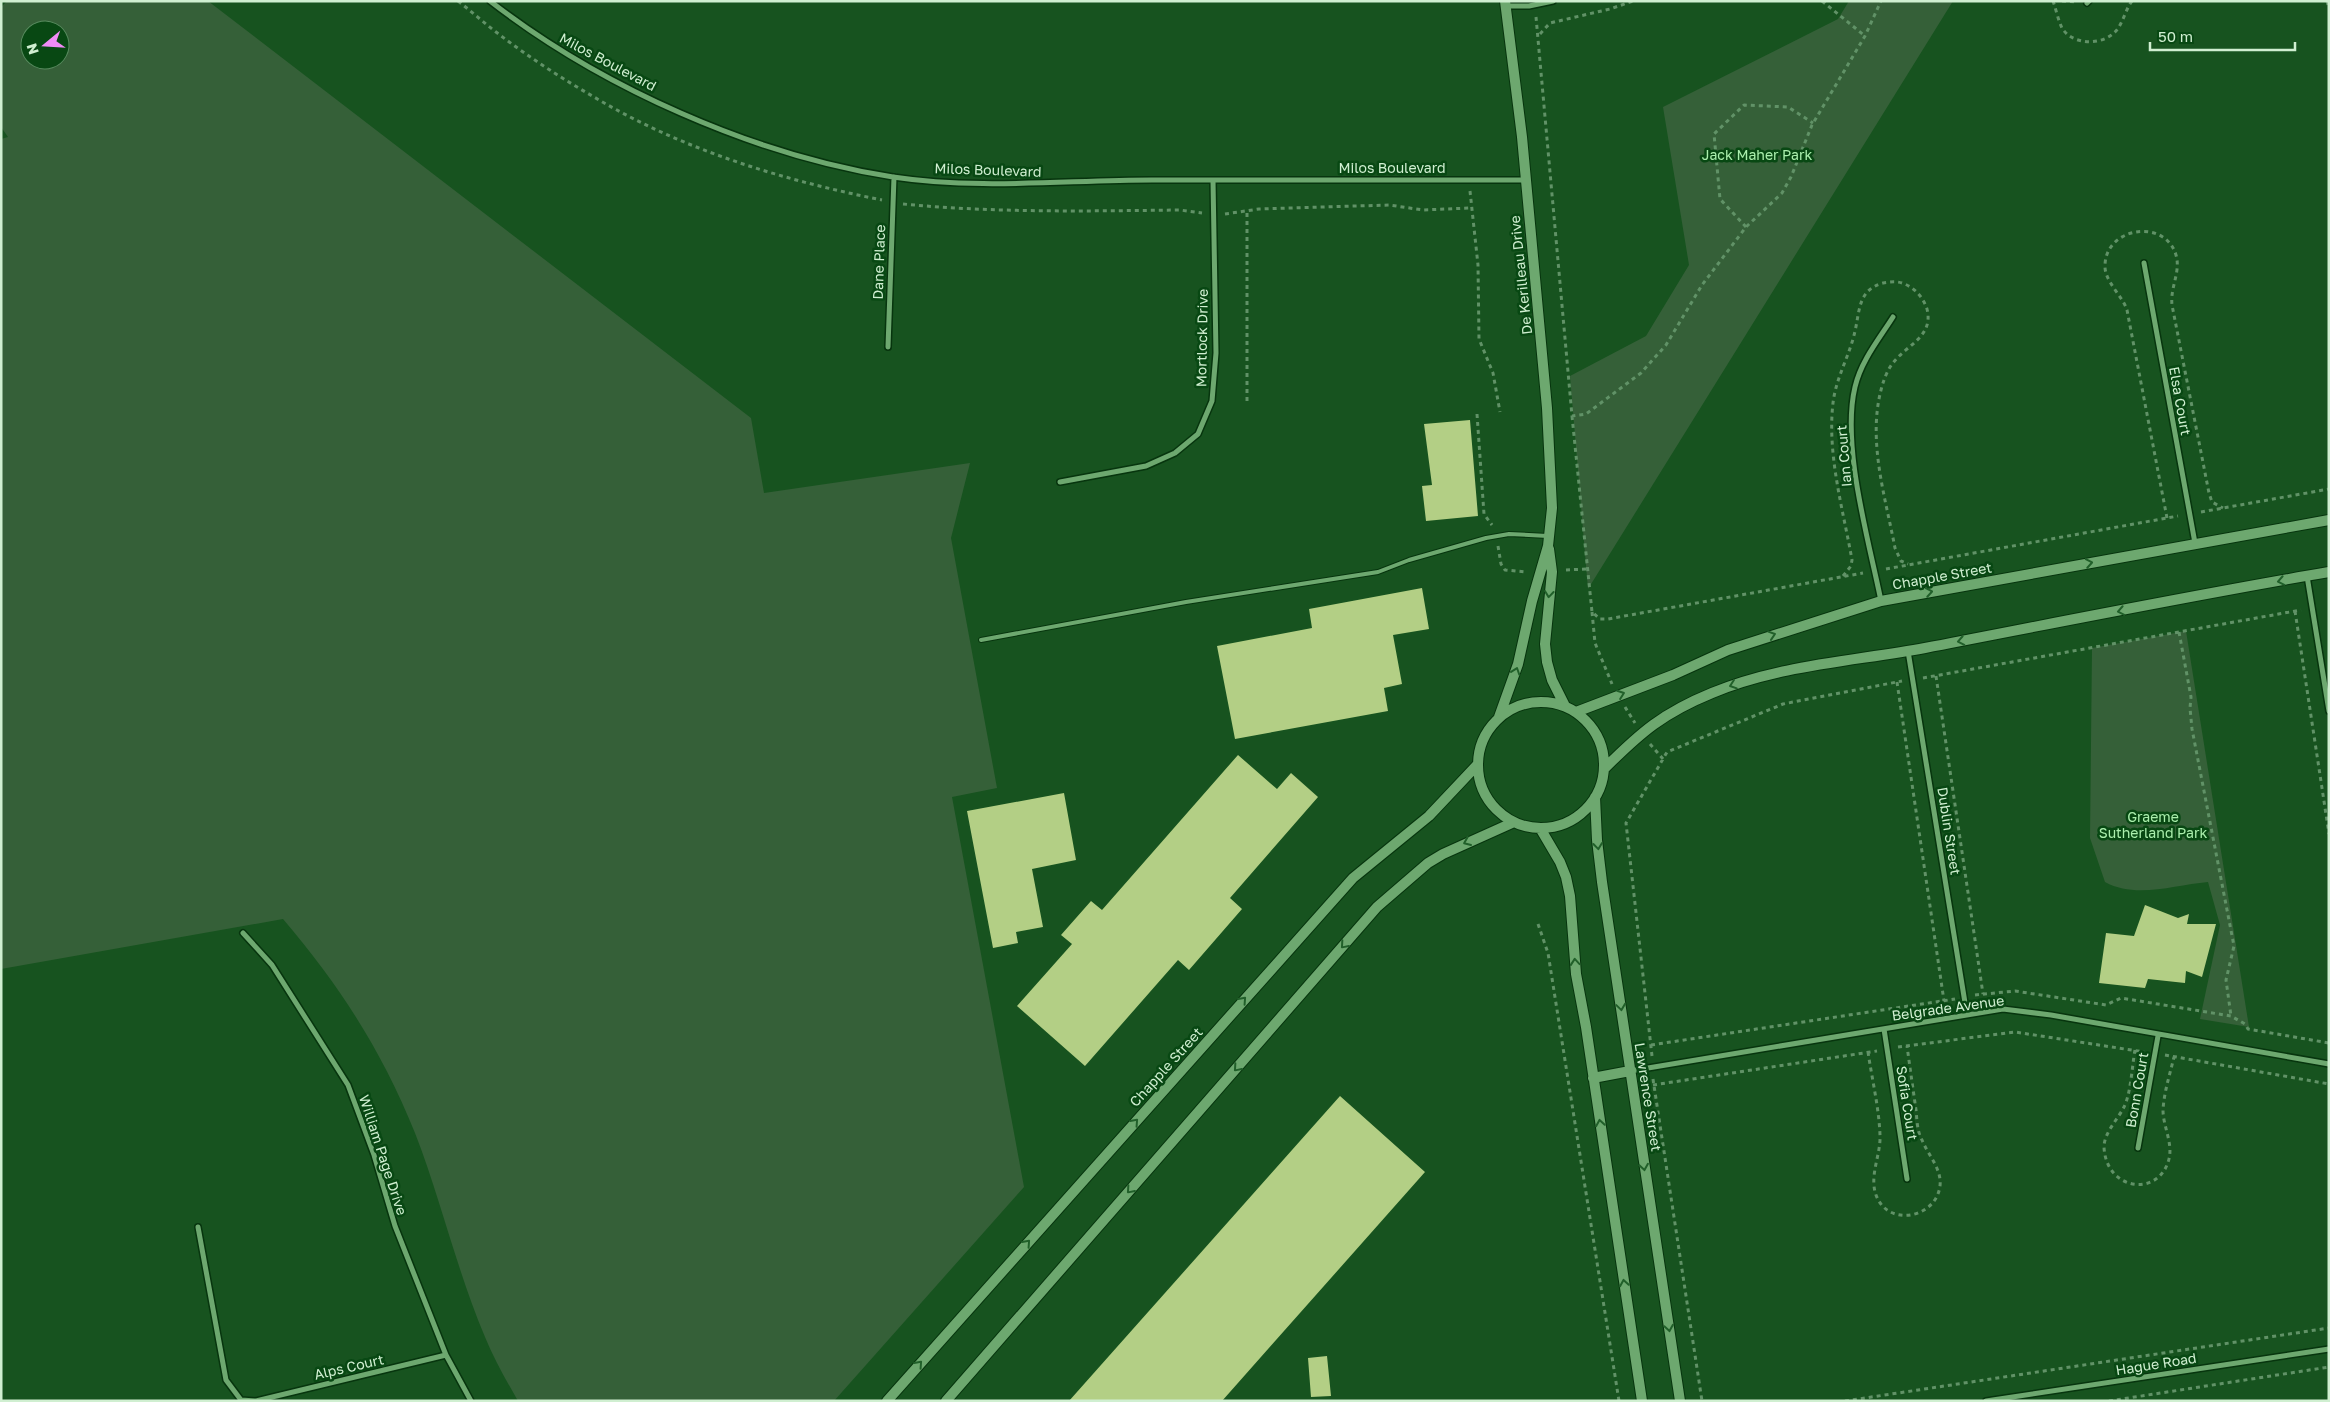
<svg xmlns="http://www.w3.org/2000/svg" width="2330" height="1402" font-family="'Golos Text',sans-serif">
<style>
.green{fill:#356038;fill-rule:evenodd}
.building{fill:#b3cf85}
.lines{fill:none;stroke-linecap:round;stroke-linejoin:round}
.lane-casing{stroke:#07350e;stroke-width:6}
.street-casing{stroke:#07350e;stroke-width:8}
.secondary-casing{stroke:#07350e;stroke-width:12}
.path{stroke:#619267;stroke-width:3;stroke-dasharray:4 4;stroke-linecap:butt}
.lane{stroke:#6da86f;stroke-width:4}
.street{stroke:#6da86f;stroke-width:5}
.secondary{stroke:#6da86f;stroke-width:10}
.oneway{stroke:#21602a}
.labels{text-anchor:middle;stroke-width:5;stroke-linejoin:round;paint-order:stroke}
.street-label{font-size:14px;fill:#d0efd1;stroke:#084813}
.park-label{font-size:14px;fill:#abefad;stroke:#084813}
</style>
<rect width="100%" height="100%" fill="#17531f"/>
<path class="green" d="M7 1H208L751 418 764 493 970 463 951 538 997 788 952 797 1024 1187 834 1401H518C506 1380 494 1359 485 1337 457 1271 441 1200 415 1133 382 1051 340 986 283 919L1 969V139L8 137 1 127V7ZM30 30H60V60H30Z
M1849 1H1953L1588 589 1570 376 1646 336 1689 265 1663 107 1838 19Z
M2186 631 2249 1027 2200 1019 2220 925 2208 882C2174 885 2136 899 2105 882L2090 838 2092 648Z"/>
<path class="building" d="M1470 420 1478 516 1426 521 1422 486 1432 485 1424 424Z
M1422 588 1429 629 1393 635 1402 684 1384 688 1388 711 1235 739 1217 646 1312 628 1309 609Z
M1238 755 1277 789 1291 773 1318 797 1230 898 1242 909 1189 970 1178 960 1085 1066 1017 1006 1072 944 1061 935 1091 901 1102 910Z
M1064 793 1076 860 1032 869 1043 927 1016 932 1018 943 993 948 967 811Z
M2145 905 2178 918 2189 914 2187 924H2216L2202 977 2186 971 2185 983 2148 979 2145 988 2099 983 2106 933 2134 936Z
M1340 1096 1425 1172 1222 1401H1069Z
M1327 1356 1331 1396 1311 1397 1308 1358Z"/>
<g class="lines">
<g class="lane-casing">
<path id="lane" d="M981 640 1186 602 1378 572 1409 560 1486 538 1509 534 1548 536"/>
</g>
<g class="street-casing">
<path id="street" d="M490 1C601 87 753 155 893 177 979 190 1066 180 1152 180 1277 180 1401 180 1526 180
M2087 3 2089 1
M1506 6H1529L1553 1
M2144 263 2195 543
M888 347 894 177
M1060 482 1146 466 1175 453 1198 434 1212 401 1216 353 1213 180
M2307 576 2329 711
M1881 601C1869 541 1841 446 1855 387 1861 361 1879 339 1893 317
M1908 651 1967 1015
M243 933 272 965 348 1085 374 1155 395 1226 446 1355 471 1401
M1884 1029 1907 1179
M1630 1071 2003 1009 2051 1015 2329 1064
M2138 1148 2158 1036
M198 1227 226 1380 241 1400 256 1401
M256 1401 446 1355
M1986 1401 2329 1349"/>
</g>
<g class="secondary-casing">
<path id="secondary" d="M1549 549 1552 572 1545 644 1547 662 1552 680 1565 706
M1478 765a63 63 0 1 1 126 0a63 63 0 1 1-126 0Z
M1576 712 1673 675 1728 650 1881 601 2329 520
M1499 717 1518 664 1532 601 1548 546 1552 508 1547 408 1522 137 1505 1
M1604 769C1641 732 1663 713 1712 693 1779 665 1855 661 1925 648 2060 622 2194 595 2329 572
M1595 797 1597 840 1602 882 1680 1401
M1540 828 1560 862 1566 877 1570 896 1576 974 1586 1027 1642 1401
M1593 1078 1630 1071
M887 1401 1353 878 1429 816 1478 764
M946 1401 1377 907 1428 863 1443 854 1512 823"/>
</g>
<path class="path" d="M458 1C471 11 483 22 496 32 527 56 561 78 594 97 683 150 782 180 882 200
M1822 1 1865 36
M2053 1C2056 9 2058 20 2062 28 2072 45 2101 46 2115 32 2123 24 2125 10 2132 1
M2062 1 2076 2
M2327 1 2329 9
M1536 17 1572 416 1586 414 1641 373 1666 345 1702 285 1746 227 1782 193 1791 177 1812 125 1865 36 1881 1
M1540 34 1550 23 1610 9 1633 1
M1470 191 1478 265 1479 339 1493 373 1500 412
M903 204C996 213 1088 211 1180 210L1202 213
M1225 214 1259 209 1389 205 1423 210 1471 208
M1746 227 1720 199 1714 134 1744 105 1788 107 1813 123
M1247 401V211
M1477 414 1484 514 1492 525
M1572 416 1592 612 1600 619H1608L1863 573
M2201 512 2329 489
M2167 518 2127 310C2122 295 2104 281 2105 265 2106 227 2165 218 2176 255 2181 272 2170 287 2172 305L2209 493 2212 502 2223 508
M1498 546 1501 564 1505 570 1527 572
M1886 569 2178 516
M1566 570 1587 569
M1843 576 1851 566 1852 560C1843 509 1827 455 1833 403 1836 377 1850 355 1855 331 1860 310 1858 290 1883 283 1889 282 1896 281 1902 283 1914 287 1923 297 1927 309 1934 337 1906 345 1893 363 1888 369 1885 377 1883 383 1866 437 1885 495 1895 548L1901 561 1908 564
M2295 611 2329 834
M1592 612 1595 643 1612 684
M2179 632 2191 697 2190 708 2192 729 2234 946 2226 980 2231 1016
M1936 676 1983 994
M1923 678 2301 610
M1897 682 1944 1001
M1625 707 1635 723
M1650 744 1663 759
M1538 924 1548 953 1619 1401
M1975 995 2015 991 2106 1005 2121 998 2231 1016 2245 1024 2248 1029 2329 1043
M1651 1045 1955 999
M1898 1047 2015 1032 2144 1052
M2135 1050C2132 1066 2131 1093 2124 1107 2118 1119 2104 1133 2104 1147 2106 1191 2159 1198 2169 1159 2173 1143 2163 1126 2163 1110 2164 1092 2170 1074 2174 1057
M1868 1052C1872 1079 1879 1108 1880 1135 1881 1155 1869 1175 1876 1195 1888 1228 1936 1218 1940 1186 1942 1169 1928 1155 1922 1140 1917 1131 1917 1120 1916 1110 1913 1089 1910 1068 1907 1046
M2165 1055 2329 1084
M1652 1056 1626 823 1667 752 1783 704 1902 681
M1653 1079 1702 1401
M1653 1085 1877 1051
M1845 1401 2329 1328
M2109 1401 2329 1367"/>
<use href="#lane" class="lane"/>
<use href="#street" class="street"/>
<use href="#secondary" class="secondary"/>
</g>
<defs><path id="oneway-chevron" d="M-2-3.5L2.5 0L-2 3.5" fill="none" stroke-width="1.6" stroke-linecap="round" stroke-linejoin="round" transform="scale(1.25)"/></defs>
<g class="oneway">
<use href="#oneway-chevron" transform="translate(2089 563) rotate(-10)"/>
<use href="#oneway-chevron" transform="translate(2281 581) rotate(169)"/>
<use href="#oneway-chevron" transform="translate(1929 592) rotate(-10)"/>
<use href="#oneway-chevron" transform="translate(1549 594) rotate(96)"/>
<use href="#oneway-chevron" transform="translate(2121 611) rotate(169)"/>
<use href="#oneway-chevron" transform="translate(1772 635) rotate(-18)"/>
<use href="#oneway-chevron" transform="translate(1961 641) rotate(169)"/>
<use href="#oneway-chevron" transform="translate(1516 671) rotate(-71)"/>
<use href="#oneway-chevron" transform="translate(1733 685) rotate(161)"/>
<use href="#oneway-chevron" transform="translate(1621 694) rotate(-20)"/>
<use href="#oneway-chevron" transform="translate(1467 842) rotate(157)"/>
<use href="#oneway-chevron" transform="translate(1598 846) rotate(83)"/>
<use href="#oneway-chevron" transform="translate(1344 945) rotate(131)"/>
<use href="#oneway-chevron" transform="translate(1575 962) rotate(-95)"/>
<use href="#oneway-chevron" transform="translate(1243 1000) rotate(-48)"/>
<use href="#oneway-chevron" transform="translate(1621 1007) rotate(82)"/>
<use href="#oneway-chevron" transform="translate(1237 1068) rotate(131)"/>
<use href="#oneway-chevron" transform="translate(1135 1122) rotate(-48)"/>
<use href="#oneway-chevron" transform="translate(1600 1123) rotate(-99)"/>
<use href="#oneway-chevron" transform="translate(1644 1167) rotate(81)"/>
<use href="#oneway-chevron" transform="translate(1130 1190) rotate(131)"/>
<use href="#oneway-chevron" transform="translate(1027 1243) rotate(-48)"/>
<use href="#oneway-chevron" transform="translate(1624 1283) rotate(-99)"/>
<use href="#oneway-chevron" transform="translate(1669 1328) rotate(81)"/>
<use href="#oneway-chevron" transform="translate(919 1364) rotate(-48)"/>
</g>
<g class="labels">
<g class="street-label">
<text transform="translate(608 62) rotate(28)" y="5">Milos Boulevard</text>
<text x="1392" y="173">Milos Boulevard</text>
<text transform="translate(988 170) rotate(2)" y="5">Milos Boulevard</text>
<text transform="translate(879 262) rotate(-88)" y="5">Dane Place</text>
<text transform="translate(1521 275) rotate(-96)" y="5">De Kerilleau Drive</text>
<text transform="translate(1202 338) rotate(-89)" y="5">Mortlock Drive</text>
<text transform="translate(2180 401) rotate(80)" y="5">Elsa Court</text>
<text transform="translate(1844 456) rotate(-95)" y="5">Ian Court</text>
<text transform="translate(1942 576) rotate(-10)" y="5">Chapple Street</text>
<text transform="translate(1949 831) rotate(81)" y="5">Dublin Street</text>
<text transform="translate(1948 1008) rotate(-8)" y="5">Belgrade Avenue</text>
<text transform="translate(1166 1067) rotate(-48)" y="5">Chapple Street</text>
<text transform="translate(2137 1090) rotate(-80)" y="5">Bonn Court</text>
<text transform="translate(1648 1097) rotate(81)" y="5">Lawrence Street</text>
<text transform="translate(1907 1103) rotate(81)" y="5">Sofia Court</text>
<text transform="translate(383 1155) rotate(72)" y="5">William Page Drive</text>
<text transform="translate(2156 1364) rotate(-9)" y="5">Hague Road</text>
<text transform="translate(349 1367) rotate(-13)" y="5">Alps Court</text>
</g>
<g class="park-label">
<text x="1757" y="160">Jack Maher Park</text>
<text x="2153" y="822">Graeme<tspan x="2153" dy="16">Sutherland Park</tspan></text>
</g>
</g>
<rect width="2330" height="1402" fill="none" stroke="#d0efd1" stroke-width="5"/>
<g transform="translate(45 45) rotate(252)"><circle r="24" fill="#084813" stroke="#588b5f"/>
<path d="M0-4L9 19L0 12L-9 19Z" fill="#f08bf6"/>
<text y="-8" font-size="14" font-weight="bold" text-anchor="middle" fill="#d0efd1">N</text>
</g>
<path d="M2150 42v8h145v-8" fill="none" stroke="#d0efd1" stroke-width="2.5"/>
<text x="2158" y="42" font-size="15" fill="#d0efd1" stroke="#084813" stroke-width="4" paint-order="stroke">50 m</text>
</svg>
